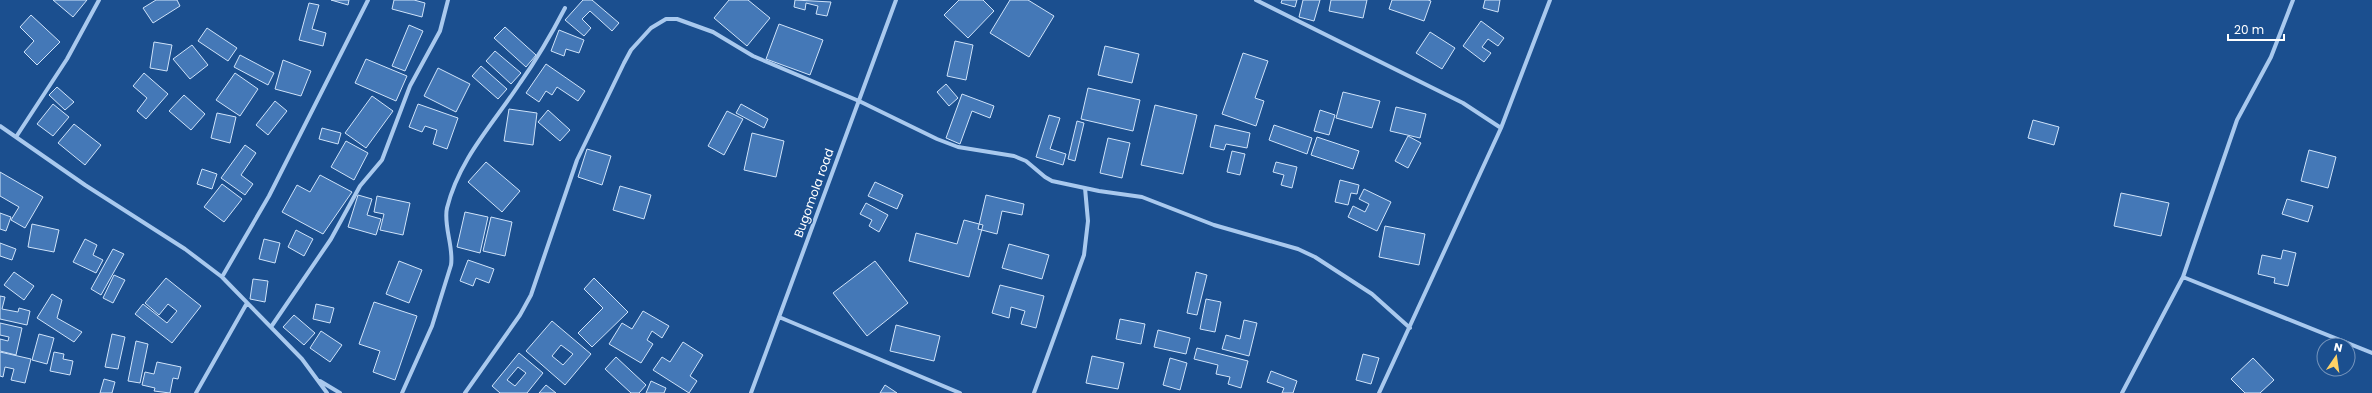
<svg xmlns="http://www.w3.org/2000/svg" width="2372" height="393" font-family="Poppins,sans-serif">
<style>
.building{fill:#4478b7;stroke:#cfe3fa;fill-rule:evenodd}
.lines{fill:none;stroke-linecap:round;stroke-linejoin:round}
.street{stroke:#a9c9ee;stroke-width:4}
.labels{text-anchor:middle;stroke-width:3;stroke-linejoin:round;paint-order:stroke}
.street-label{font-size:12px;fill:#fff;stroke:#1b4f8f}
</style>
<rect width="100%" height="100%" fill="#1b4f8f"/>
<path class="building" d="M53 0H87L73 17Z
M156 0H177L180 6 153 23 143 8Z
M331 0H349L348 5Z
M394 0H414L425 3 422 17 392 9Z
M583 0H592L619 23 612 31 590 11 582 19 591 28 584 36 565 20Z
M729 0H748L770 18 747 46 714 18Z
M795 0 831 2 827 16 816 14 818 6 806 3 805 10 794 7Z
M959 0H983L994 11 968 38 944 15Z
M1010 0H1028L1054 16 1029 57 990 33Z
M1282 0H1297L1295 7 1281 3Z
M1303 0H1320L1314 21 1299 17Z
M1331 0H1367L1363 18 1329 11Z
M1392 0H1428L1431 1 1424 21 1389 9Z
M1485 0H1500L1498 12 1483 8Z
M309 3 319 5 312 29 326 33 323 46 299 40Z
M31 15 60 42 37 65 24 52 34 41 20 27Z
M1481 21 1504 38 1498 46 1488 39 1482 47 1491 53 1484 62 1463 46Z
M779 24 823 40 810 75 766 59Z
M409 25 423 31 405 71 392 66Z
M505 27 536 55 526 67 494 38Z
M207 28 237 48 228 61 198 41Z
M559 30 584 40 579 53 566 49 564 56 551 51Z
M1430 32 1455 48 1442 69 1416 53Z
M955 41 973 45 966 80 947 76Z
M154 42 172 45 167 71 150 68Z
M192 45 208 65 190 79 173 59Z
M1105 46 1139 54 1132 83 1098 75Z
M495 51 521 73 511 84 486 61Z
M1243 53 1268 61 1255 98 1264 101 1256 126 1222 114Z
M240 55 274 73 268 85 234 67Z
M366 59 407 76 396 101 355 83Z
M283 60 311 71 301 96 275 89Z
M546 64 585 91 578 101 557 87 552 95 546 91 539 102 526 93Z
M481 66 507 89 498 99 472 76Z
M438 68 470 84 456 112 424 96Z
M144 73 168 94 146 119 137 111 147 98 133 86Z
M235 73 258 89 240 116 216 100Z
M946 84 958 98 949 106 937 92Z
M57 87 74 102 65 110 49 95Z
M1088 88 1140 100 1133 131 1081 119Z
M1343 92 1380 101 1372 128 1336 118Z
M962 94 994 106 990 118 972 111 960 144 946 138Z
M184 95 205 114 191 130 169 111Z
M372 96 393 111 366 148 345 133Z
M275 101 287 111 268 135 256 125Z
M53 104 69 117 53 136 37 124Z
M418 104 458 118 447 149 433 144 437 130 425 126 422 132 409 127Z
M741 104 768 119 764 128 736 113Z
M1155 105 1197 115 1183 174 1141 165Z
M1396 107 1426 114 1420 138 1390 131Z
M509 109 537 113 533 145 504 141Z
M548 110 570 130 560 141 538 122Z
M1320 110 1335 115 1329 135 1314 131Z
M727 111 743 119 724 155 708 146Z
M217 113 236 117 230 143 211 138Z
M1049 115 1060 118 1050 149 1066 154 1063 165 1036 157Z
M2033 120 2059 127 2054 145 2028 138Z
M1077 121 1084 123 1075 161 1068 159Z
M74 124 101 145 85 165 58 143Z
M1215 125 1250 133 1247 148 1226 144 1224 150 1210 147Z
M1274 125 1312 138 1307 154 1269 140Z
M322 128 341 133 338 144 319 139Z
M752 133 784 141 776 177 744 170Z
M1408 136 1421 143 1408 168 1395 161Z
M1317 137 1359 151 1353 169 1311 155Z
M1108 138 1130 143 1122 178 1100 173Z
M346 141 368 153 354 180 331 167Z
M245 145 256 153 241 175 253 184 245 195 221 178Z
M587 149 611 156 602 185 578 177Z
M2309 150 2336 157 2328 188 2301 181Z
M1232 151 1245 154 1240 175 1227 172Z
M486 162 520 191 502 212 468 182Z
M1276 162 1297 167 1292 188 1281 185 1284 175 1273 172Z
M202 169 217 174 212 189 197 184Z
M0 172 43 197 25 228 11 220 19 207 0 196Z
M320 175 352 192 323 234 282 212 297 185 310 192Z
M1340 180 1359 185 1357 194 1351 193 1348 205 1335 202Z
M875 182 903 195 897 209 868 196Z
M222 184 242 199 224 222 204 207Z
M620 186 651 195 644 219 613 210Z
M1364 189 1391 202 1377 231 1348 217 1353 206 1365 212 1369 204 1359 199Z
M2121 193 2169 203 2161 236 2114 226Z
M358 195 372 199 367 215 381 219 376 235 348 227Z
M986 195 1024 204 1022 215 1002 211 997 234 978 229Z
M377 196 410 203 403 235 380 230 384 214 374 212Z
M2287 199 2313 206 2308 222 2282 214Z
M866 203 888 215 879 232 869 226 872 220 860 214Z
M465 212 488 217 480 253 457 247Z
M0 213 11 217 6 231 0 229Z
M491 217 512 222 505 256 483 251Z
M964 220 983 225 969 277 909 261 916 233 957 244Z
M32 224 59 230 54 252 28 247Z
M1385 226 1425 234 1419 265 1379 257Z
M296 230 313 239 304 256 288 247Z
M85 239 97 245 93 255 103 260 96 273 73 262Z
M264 239 280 243 275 263 259 259Z
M0 243 16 249 12 260 0 256Z
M1009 244 1049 255 1042 279 1002 268Z
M113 249 124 254 101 295 91 289Z
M2283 250 2296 253 2288 286 2274 283 2275 278 2258 274 2262 255 2281 259Z
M468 260 494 269 489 283 476 278 473 286 460 281Z
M399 261 422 270 409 303 386 294Z
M875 261 908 303 867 336 833 293Z
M14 272 34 286 24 300 4 285Z
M1196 272 1207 275 1197 315 1187 313Z
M114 275 125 280 113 303 103 298Z
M166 278 201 306 172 343 135 314 143 304 167 323 177 311 168 304 159 315 145 303Z
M594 278 628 312 592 347 578 333 603 308 584 289Z
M253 279 268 281 265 302 250 299Z
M1000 285 1044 296 1036 328 1021 324 1025 311 1011 307 1009 318 992 313Z
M52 294 62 300 57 318 82 332 74 342 37 318Z
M0 296 5 297 2 309 18 312 19 308 30 311 27 325 0 319Z
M1206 299 1221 302 1215 332 1200 329Z
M374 302 417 316 395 380 373 372 380 351 359 344Z
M316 304 334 308 330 323 313 319Z
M643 311 669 326 662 338 652 331 647 340 653 344 641 363 609 344 622 323 632 329Z
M294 315 315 333 304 345 283 327Z
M1120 319 1145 324 1141 344 1116 339Z
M1244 320 1257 323 1249 356 1222 349 1226 335 1240 339Z
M552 321 591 354 565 385 526 351ZM561 345 573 354 563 365 552 356Z
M0 323 22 328 16 355 0 351V339L8 341 9 337 0 335Z
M896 325 940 336 934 361 890 351Z
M1158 330 1190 338 1186 354 1154 347Z
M321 331 342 345 330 362 310 348Z
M39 334 54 338 47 364 32 360Z
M112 334 125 337 118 369 105 367Z
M136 341 148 344 140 383 128 381Z
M683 342 703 355 690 376 697 381 689 393 653 370 662 357 670 362Z
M1197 348 1248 361 1241 388 1228 384 1230 377 1216 374 1218 365 1194 359Z
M0 352 31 359 25 383 11 380 14 369 5 367 3 377 0 376Z
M54 352 64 354 63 359 73 361 70 375 50 371Z
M519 353 543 373 527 393H500L492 386ZM518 367 526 373 515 386 507 380Z
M1363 354 1379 358 1371 384 1356 380Z
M1092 356 1124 363 1118 389 1086 383Z
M616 357 646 385 639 393H631L605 369Z
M1170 358 1187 363 1180 390 1163 385Z
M2253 358 2274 380 2260 393H2245L2231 379Z
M157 362 181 367 178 379 173 378 170 393 154 391 155 388 142 385 145 372 154 374Z
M1271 371 1297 381 1293 393H1282L1284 388 1267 382Z
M104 379 115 382 112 393H100Z
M651 381 666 388 664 393H646Z
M546 385 556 393H539Z
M885 385 897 393H880Z"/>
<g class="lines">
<path class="street" d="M1256 0 1463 103 1501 128
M0 126 85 185 185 249 222 277 302 359 327 393
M16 137 67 59 99 0
M222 277 269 196 368 0
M2183 277 2372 353
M779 317 960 393
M271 327 331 239 360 186 382 160 410 86 440 31 448 0
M320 381 340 393
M196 393 247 303
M402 393 432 326 451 265C454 247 443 225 447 208 459 159 493 124 520 83 537 59 552 33 565 8
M465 393 520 315 531 295 577 160 624 63 631 50 651 28 666 19H677L713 32 753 56 859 101 937 139 958 147 1014 156 1026 161 1045 177 1052 181 1099 191 1142 197 1214 225 1298 249 1315 257 1372 294 1410 328
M751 393 896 0
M1034 393 1084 255 1088 221 1085 188
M1379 393 1501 128 1550 0
M2122 393 2183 277 2237 120 2271 57 2293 0"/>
</g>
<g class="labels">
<g class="street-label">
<text transform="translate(814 193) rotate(-70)" y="4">Bugomola road</text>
</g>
</g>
<g transform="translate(2336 357) rotate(13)"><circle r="19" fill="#1b4f8f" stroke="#7695bc"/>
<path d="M0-3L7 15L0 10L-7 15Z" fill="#ffd166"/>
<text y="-6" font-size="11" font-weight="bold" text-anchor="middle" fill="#ffffff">N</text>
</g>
<path d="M2228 34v6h56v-6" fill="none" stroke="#ffffff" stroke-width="2"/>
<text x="2234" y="34" font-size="12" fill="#ffffff" stroke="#1b4f8f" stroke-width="3" paint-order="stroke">20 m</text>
</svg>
